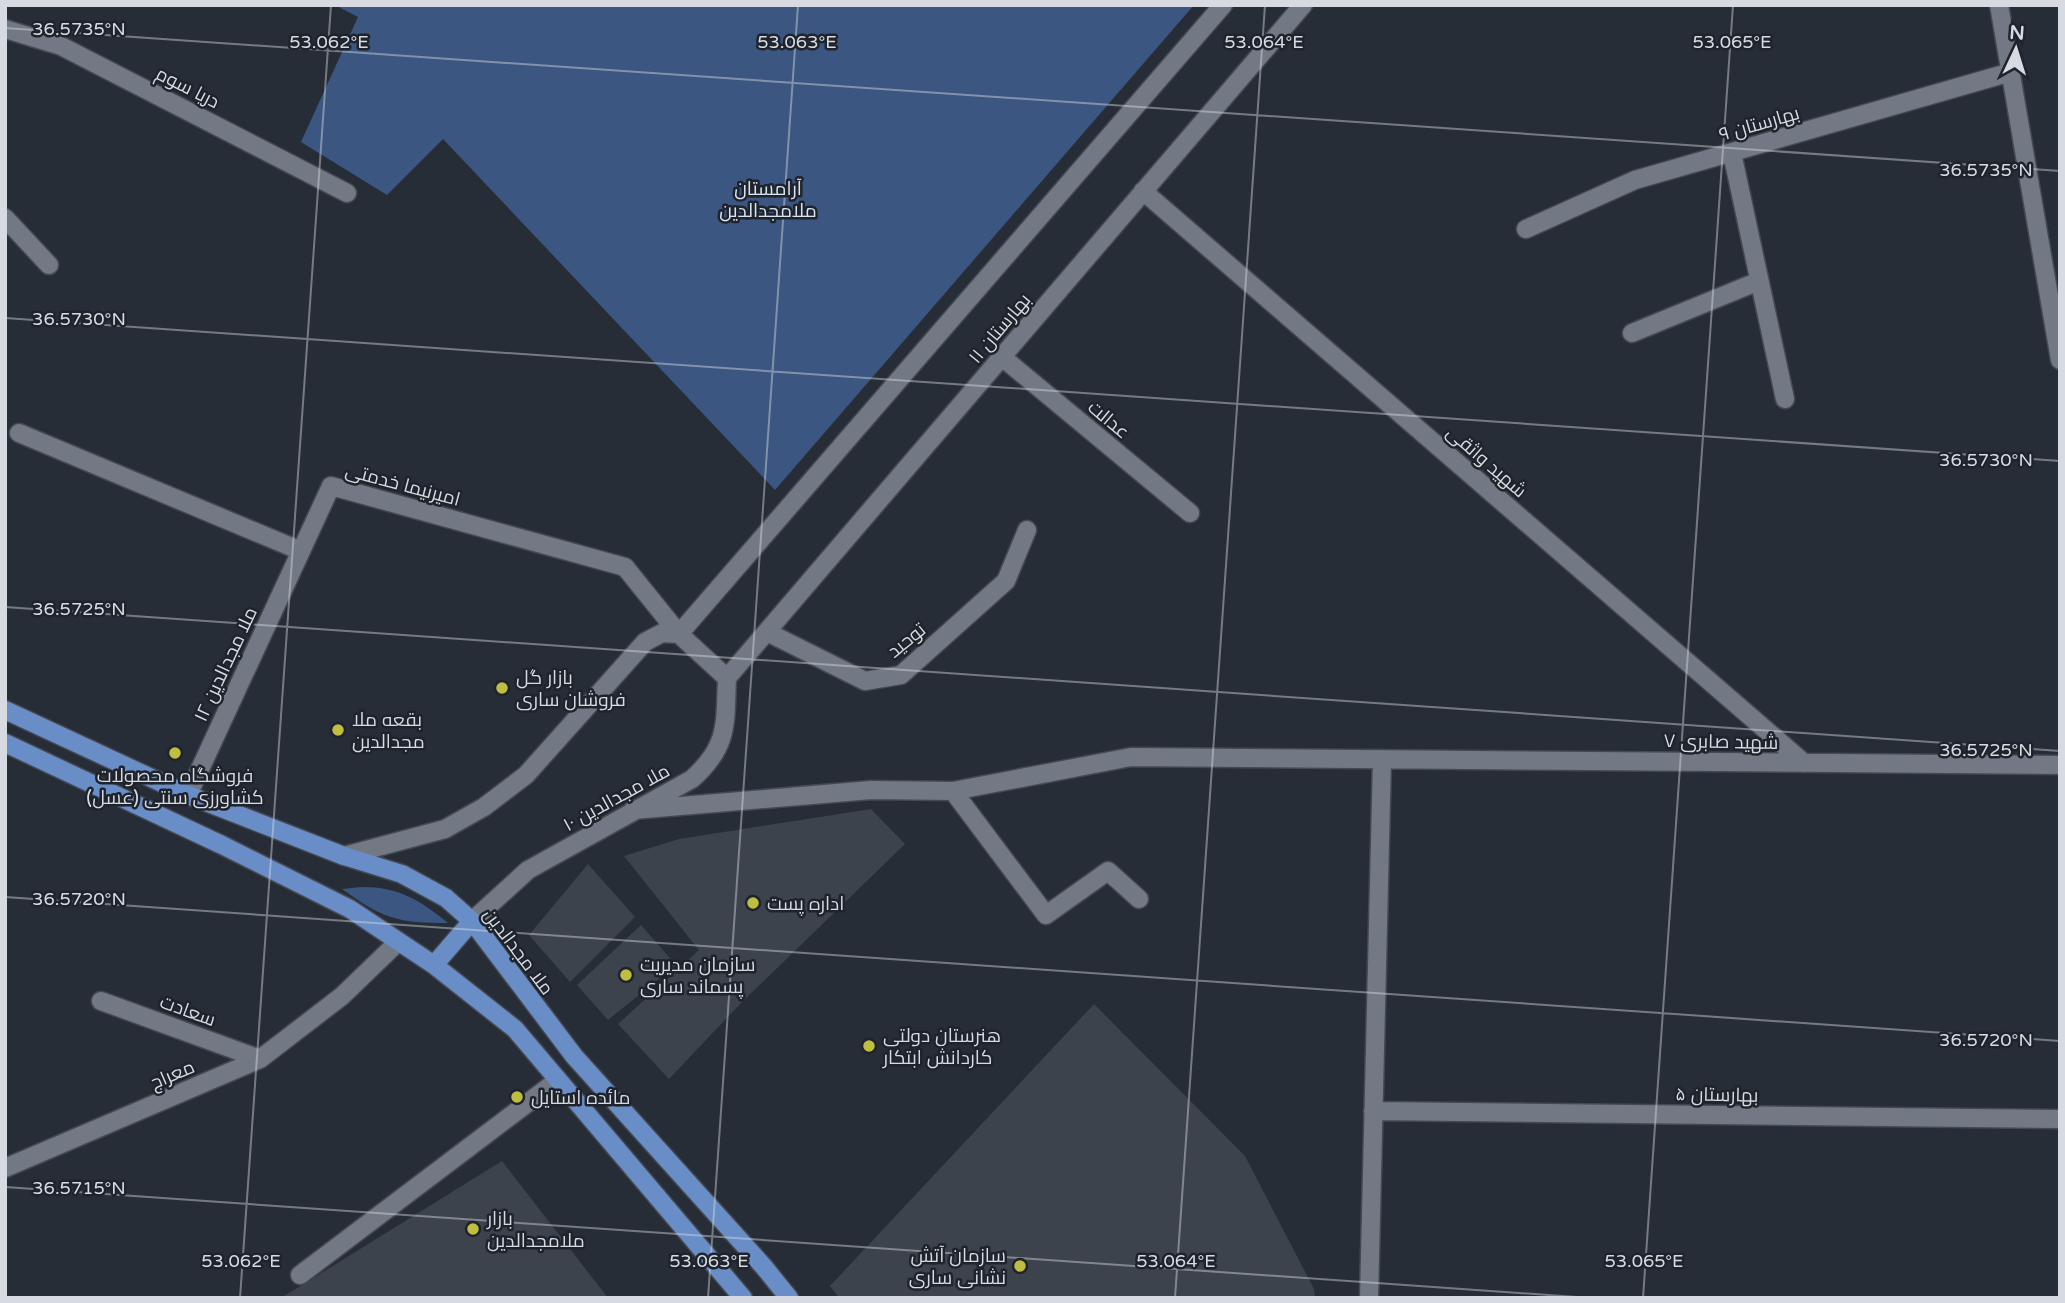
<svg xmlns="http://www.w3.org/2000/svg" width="2065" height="1303" font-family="'Varela Round',Cairo,sans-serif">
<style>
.green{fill:#3b5680}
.building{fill:#3c434d}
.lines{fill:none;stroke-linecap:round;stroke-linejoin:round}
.minor-casing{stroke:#444851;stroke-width:21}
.major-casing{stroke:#444851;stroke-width:21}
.minor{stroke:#727984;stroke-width:18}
.major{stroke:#698dc7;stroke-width:18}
.ticks{fill:none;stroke:#d7dbe1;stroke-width:2;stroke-opacity:0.45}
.poi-dot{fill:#bfbe41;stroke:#1e232c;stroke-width:2.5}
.labels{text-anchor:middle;stroke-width:5;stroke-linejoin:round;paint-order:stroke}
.street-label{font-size:19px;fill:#d7dbe1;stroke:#1e232c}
.park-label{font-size:19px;fill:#d8e3f3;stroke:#1e232c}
.poi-label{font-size:19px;fill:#d7dbe1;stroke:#1e232c;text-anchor:start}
.ticks-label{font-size:18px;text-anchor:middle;fill:#d7dbe1;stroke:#1e232c;stroke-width:5;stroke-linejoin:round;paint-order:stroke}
</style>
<rect width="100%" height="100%" fill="#272d37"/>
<path class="green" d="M335 5H1194L775 490 443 139 387 195 301 142 358 17Z
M362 887C399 887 420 900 448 923 398 923 383 919 342 889Z"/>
<path class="building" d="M871 809 905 844 741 1003 669 1079 618 1024 699 950 624 856 679 839Z
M588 864 635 917 570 982 529 935Z
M641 925 676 965 608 1020 577 985Z
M1094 1004 1245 1156 1314 1289 1315 1298H839L830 1286Z
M502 1161 608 1298H281Z"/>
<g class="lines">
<g class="minor-casing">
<path id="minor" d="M1999 5 2060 360
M5 29 61 46 347 193
M1732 153 1785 399
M1143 191 1804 763
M5 218 49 265
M1526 229 1635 180 2011 72
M1632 333 1759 281
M1002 357 1190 513
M19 433 301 551 331 486 625 567 679 634 727 678
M767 632 865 681 901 675 1006 581 1027 530
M679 634 1223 5
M727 678 1303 5
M953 791 1046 915 1108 871 1139 899
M188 795 301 551
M633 810 871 790 953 791 1131 757 2060 765
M344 856 445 829 484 807 526 775 645 642 662 633 679 634
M472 921 528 870 692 779C729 746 725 724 727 678
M101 1001 260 1059
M1373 1111 2060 1119
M5 1168 260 1059 342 996 398 942
M300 1275 558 1080
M1369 1298 1382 759"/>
</g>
<g class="major-casing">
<path id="major" d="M5 710 188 795 344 856 402 874 446 898 472 921 574 1056 764 1267 789 1298
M5 743 222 845 350 909 434 965 515 1029 743 1298
M434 965 472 921"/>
</g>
<use href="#minor" class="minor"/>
<use href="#major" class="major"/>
</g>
<path class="ticks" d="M5 28 2060 171M5 318 2060 461M5 607 2060 751M5 897 2060 1041M5 1187 1591 1298M240 1298 331 5M708 1298 798 5M1175 1298 1265 5M1643 1298 1733 5"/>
<g class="poi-dot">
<circle cx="502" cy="688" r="7"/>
<circle cx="338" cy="730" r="7"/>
<circle cx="175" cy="753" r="7"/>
<circle cx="753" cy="903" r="7"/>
<circle cx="626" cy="975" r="7"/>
<circle cx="869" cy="1046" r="7"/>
<circle cx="517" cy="1097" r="7"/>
<circle cx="473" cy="1229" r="7"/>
<circle cx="1020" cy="1266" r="7"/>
</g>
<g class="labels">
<g class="street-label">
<text transform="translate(188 87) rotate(27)" y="7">دریا سوم</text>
<text transform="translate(1759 123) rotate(-16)" y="7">بهارستان ٩</text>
<text transform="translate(999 328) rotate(-50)" y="7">بهارستان ۱۱</text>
<text transform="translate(1109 419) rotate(40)" y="7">عدالت</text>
<text transform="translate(1487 461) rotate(41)" y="7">شهید واثقی</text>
<text transform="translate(403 484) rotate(15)" y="7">امیرنیما خدمتی</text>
<text transform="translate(906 640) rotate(-39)" y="7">توحید</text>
<text transform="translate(225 664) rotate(-65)" y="7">ملا مجدالدین ١٢</text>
<text transform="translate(1721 741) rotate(1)" y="7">شهید صابری ٧</text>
<text transform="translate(616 797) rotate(-29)" y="7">ملا مجدالدین ١٠</text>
<text transform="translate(519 951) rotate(53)" y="7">ملا مجدالدین</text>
<text transform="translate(188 1010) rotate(20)" y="7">سعادت</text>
<text transform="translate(172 1074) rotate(-23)" y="7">معراج</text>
<text transform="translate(1717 1094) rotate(1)" y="7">بهارستان ۵</text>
</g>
<g class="park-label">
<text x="768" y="195">آرامستان<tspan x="768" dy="22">ملامجدالدین</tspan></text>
</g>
<g class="poi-label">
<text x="516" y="684">بازار گل<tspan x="516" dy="22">فروشان ساری</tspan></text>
<text x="352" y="726">بقعه ملا<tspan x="352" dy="22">مجدالدين</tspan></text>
<text x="175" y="782" text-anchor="middle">فروشگاه محصولات<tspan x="175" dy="22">کشاورزی سنتی (عسل)</tspan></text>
<text x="767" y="910">اداره پست</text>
<text x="640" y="971">سازمان مدیریت<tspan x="640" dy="22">پسماند ساری</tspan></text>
<text x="883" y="1042">هنرستان دولتی<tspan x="883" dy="22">کاردانش ابتکار</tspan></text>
<text x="531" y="1104">مائده استایل</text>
<text x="487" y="1225">بازار<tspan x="487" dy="22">ملامجدالدین</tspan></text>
<text x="1006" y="1262" text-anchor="end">سازمان آتش<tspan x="1006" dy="22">نشانی ساری</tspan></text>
</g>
</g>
<g class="ticks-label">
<text x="79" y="35">36.5735°N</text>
<text x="1264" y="48">53.064°E</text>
<text x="329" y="48">53.062°E</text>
<text x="797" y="48">53.063°E</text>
<text x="1732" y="48">53.065°E</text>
<text x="1986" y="176">36.5735°N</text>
<text x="79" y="325">36.5730°N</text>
<text x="1986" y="466">36.5730°N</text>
<text x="79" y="615">36.5725°N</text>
<text x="1986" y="756">36.5725°N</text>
<text x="79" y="905">36.5720°N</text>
<text x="1986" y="1046">36.5720°N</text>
<text x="79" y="1194">36.5715°N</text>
<text x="241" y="1267">53.062°E</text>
<text x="709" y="1267">53.063°E</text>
<text x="1176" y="1267">53.064°E</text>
<text x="1644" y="1267">53.065°E</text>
</g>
<rect width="2065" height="1303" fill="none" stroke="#d7dbe1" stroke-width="14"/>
<g transform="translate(2016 49) rotate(4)" stroke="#1e232c" stroke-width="5" paint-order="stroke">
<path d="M0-5L12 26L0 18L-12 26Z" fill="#d7dbe1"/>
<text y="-10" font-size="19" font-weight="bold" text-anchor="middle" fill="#d7dbe1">N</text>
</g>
</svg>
